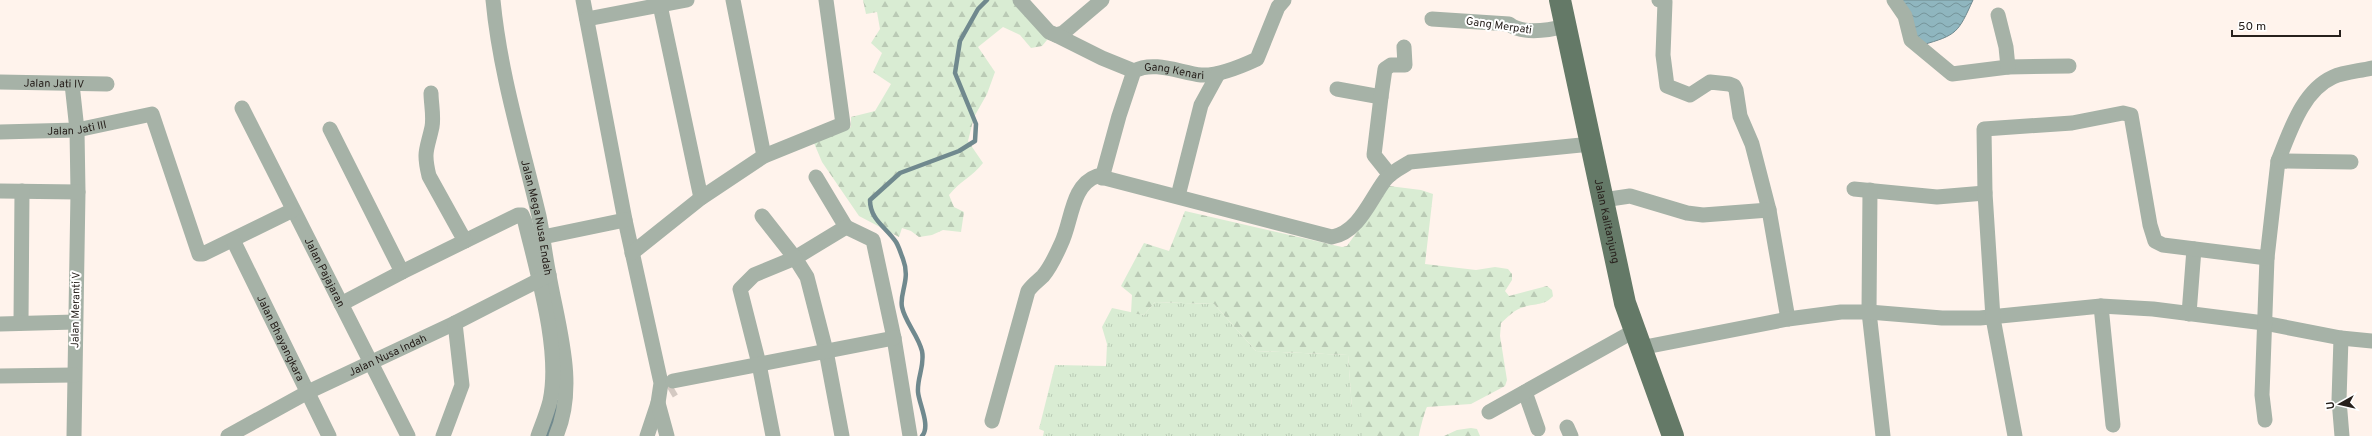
<svg xmlns="http://www.w3.org/2000/svg" width="2372" height="436" font-family="Overpass,sans-serif">
<style>
.grass{fill:url(#grass-tufts)}
.forest{fill:url(#forest-firs)}
.water{fill:url(#water-waves);stroke:#70898e}
.lines{fill:none;stroke-linecap:round;stroke-linejoin:round}
.stream{stroke:#70898e;stroke-width:4.5}
.minor-tunnel{stroke:#d4c9c2;stroke-width:15;stroke-dasharray:15 8;stroke-linecap:butt}
.minor{stroke:#a6b2a7;stroke-width:15}
.primary{stroke:#647967;stroke-width:22}
.labels{text-anchor:middle;stroke-width:4;stroke-linejoin:round;paint-order:stroke}
.street-label{font-size:11px;fill:#27201c;stroke:#fff}
</style>
<defs>
<pattern id="grass-tufts" width="24" height="20" patternUnits="userSpaceOnUse"><rect width="24" height="20" fill="#d9ecd3"/><path d="M3 7l-1-3M5 7V3M7 7l1-3M15 17l-1-3M17 17v-4M19 17l1-3" fill="none" stroke="#bacab5"/></pattern>
<pattern id="forest-firs" width="22" height="20" patternUnits="userSpaceOnUse"><rect width="22" height="20" fill="#d9ecd3"/><path d="M5 1l3.5 6h-7zM16 11l3.5 6h-7z" fill="#bacab5"/></pattern>
<pattern id="water-waves" width="16" height="10" patternUnits="userSpaceOnUse"><rect width="16" height="10" fill="#8fb6bf"/><path d="M0 5q4-4 8 0t8 0" fill="none" stroke="#75949a"/></pattern>
</defs>
<rect width="100%" height="100%" fill="#fff3ec"/>
<path class="grass" d="M1155 302 1214 304 1256 351 1348 355 1352 408 1362 407V436H1043L1044 431 1039 429 1055 365 1106 366 1107 344 1102 327 1112 308 1144 315Z"/>
<path class="forest" d="M863 0H1015L1040 29 1047 40 1042 46 1031 48 1020 35 1003 27 978 47 995 72 987 94 974 117 968 141 983 163C973 176 959 182 949 195L954 207 964 212 961 232 943 230 932 235 919 237 911 231 902 228 899 237 859 216 822 162 814 143 851 127V117L875 111 891 84 873 72 882 53 871 43 880 29 877 12 866 14Z
M1389 186 1421 190 1433 194 1425 264 1476 270 1495 267 1508 269 1512 274V280L1505 291 1509 296 1547 286 1552 290 1553 296C1544 306 1536 303 1524 307 1515 309 1508 317 1501 323L1500 336 1507 380 1505 386 1471 404 1427 407C1425 410 1419 433 1419 436H1362L1361 408 1352 409 1348 355 1256 351 1214 304 1155 302 1144 315 1131 313 1132 295 1121 286 1144 243 1169 251 1185 211 1342 247 1347 246Z
M1471 428 1477 429 1480 436H1444L1457 430Z"/>
<path class="water" d="M1897 0H1973C1958 33 1957 35 1922 45Z"/>
<g class="lines">
<path class="stream" d="M548 436 557 402
M922 436C931 426 919 404 918 392 917 377 925 366 922 351 918 335 905 322 902 307 899 293 911 280 903 259 901 254 899 247 896 242 886 227 870 220 870 200L900 173 959 151 975 141 976 124 955 73 960 41 978 9 987 0"/>
<path class="minor-tunnel" d="M669 391 674 388"/>
<g class="minor">
<path id="s1" d="M493 0C500 74 522 144 539 216 543 235 545 256 549 275 558 327 578 386 556 436"/>
<path d="M583 0 625 220 661 383 658 403 647 436"/>
<path d="M733 0 764 156"/>
<path d="M1020 0 1049 32 1056 35 1063 33 1102 0"/>
<path d="M1659 0 1665 2 1663 55 1667 86 1690 95 1710 82 1729 84 1734 86 1736 90 1740 116 1752 144 1769 210 1788 319"/>
<path d="M1894 0 1905 16 1911 40 1952 74 2008 67 2069 66"/>
<path d="M660 5 701 198"/>
<path d="M1998 15 2006 47 2008 67"/>
<path d="M587 19 687 0"/>
<path d="M1432 19 1509 24C1523 35 1550 30 1566 26"/>
<path d="M1056 35 1102 58 1134 71"/>
<path id="s2" d="M0 82 107 84"/>
<path d="M72 84 77 130 78 192 74 436"/>
<path d="M1337 89 1381 97 1374 155 1390 175"/>
<path d="M1381 97 1385 69 1391 65H1405L1404 47"/>
<path id="s3" d="M242 108 408 436"/>
<path d="M330 129 402 272 341 304"/>
<path id="s4" d="M0 132 77 130 152 114 199 254H203L293 210"/>
<path d="M2278 161C2290 132 2302 91 2333 77 2344 72 2360 71 2372 68"/>
<path d="M816 177 846 227 795 258 807 277 826 351 842 436"/>
<path id="s5" d="M1102 178 1119 116 1134 71C1154 60 1181 73 1201 75 1218 76 1242 66 1257 59L1278 7 1284 0"/>
<path d="M1854 189 1937 197 1985 193"/>
<path d="M1870 190 1869 312 1883 436"/>
<path d="M0 191 78 192"/>
<path d="M1178 196 1201 105 1218 74"/>
<path d="M1603 200 1630 196 1687 213 1703 215 1769 210"/>
<path d="M762 216 795 258 754 275 740 289 759 364 773 436"/>
<path d="M846 227 873 240 894 338 910 436"/>
<path d="M543 237 625 220"/>
<path id="s6" d="M233 240 329 436"/>
<path d="M465 241 518 215H522L525 222C537 272 561 351 550 401 547 413 542 425 538 436"/>
<path d="M632 253 701 198 764 156 843 124 826 0"/>
<path d="M402 272 465 241 429 176C423 151 427 150 432 127 434 116 431 103 431 93"/>
<path d="M2101 306 2113 425"/>
<path d="M2189 314 2194 249"/>
<path d="M21 323 22 191"/>
<path d="M0 324 75 322"/>
<path d="M2341 338 2339 400 2342 436"/>
<path d="M1640 348 1788 319 1841 312H1869L1942 318H1980L2101 306 2153 309 2264 323 2341 338 2372 341"/>
<path d="M0 376 74 375"/>
<path d="M673 381 894 338"/>
<path d="M1525 392 1538 429"/>
<path d="M658 403 667 436"/>
<path d="M1489 412 1634 331"/>
<path d="M2265 420 2262 395 2267 258"/>
<path d="M992 421 1028 291C1033 284 1038 281 1043 276 1050 268 1057 253 1061 244 1072 222 1071 185 1097 176L1332 237C1359 232 1370 200 1385 180 1391 172 1402 167 1410 162L1591 144"/>
<path d="M1567 427 1571 436"/>
<path id="s7" d="M228 436 308 392 455 323 549 275"/>
<path d="M443 436 462 385 455 323"/>
<path d="M2015 436 1993 318 1985 193 1984 129 2072 123 2123 113 2131 115 2150 225 2155 241 2163 245 2267 258 2278 161 2351 162"/>
</g>
<path class="primary" id="s8" d="M1560 0 1625 303 1673 436"/>
</g>
<g class="labels">
<g class="street-label">
<text transform="translate(1499 25) rotate(8)" y="4">Gang Merpati</text>
<text dy="4" stroke="none"><textPath href="#s5" startOffset="153">Gang Kenari</textPath></text>
<text dy="4" stroke="none"><textPath href="#s2" startOffset="54">Jalan Jati IV</textPath></text>
<text dy="4" stroke="none"><textPath href="#s4" startOffset="77">Jalan Jati III</textPath></text>
<text dy="4" stroke="none"><textPath href="#s1" startOffset="222">Jalan Mega Nusa Endah</textPath></text>
<text dy="4" stroke="none"><textPath href="#s8" startOffset="226">Jalan Kalitanjung</textPath></text>
<text dy="4" stroke="none"><textPath href="#s3" startOffset="184">Jalan Pajajaran</textPath></text>
<text transform="translate(75 310) rotate(-89)" y="4">Jalan Meranti V</text>
<text dy="4" stroke="none"><textPath href="#s6" startOffset="109">Jalan Bhayangkara</textPath></text>
<text dy="4" stroke="none"><textPath href="#s7" startOffset="179">Jalan Nusa Indah</textPath></text>
</g>
</g>
<g transform="translate(2340 404) rotate(262)" stroke="#ffffff" stroke-width="3" paint-order="stroke">
<path d="M0-3L7 15L0 10L-7 15Z" fill="#27201c"/>
<text y="-6" font-size="11" font-weight="bold" text-anchor="middle" fill="#27201c">U</text>
</g>
<path d="M2232 30v6h108v-6" fill="none" stroke="#27201c" stroke-width="2"/>
<text x="2238" y="30" font-size="12" fill="#27201c" stroke="#ffffff" stroke-width="3" paint-order="stroke">50 m</text>
</svg>
